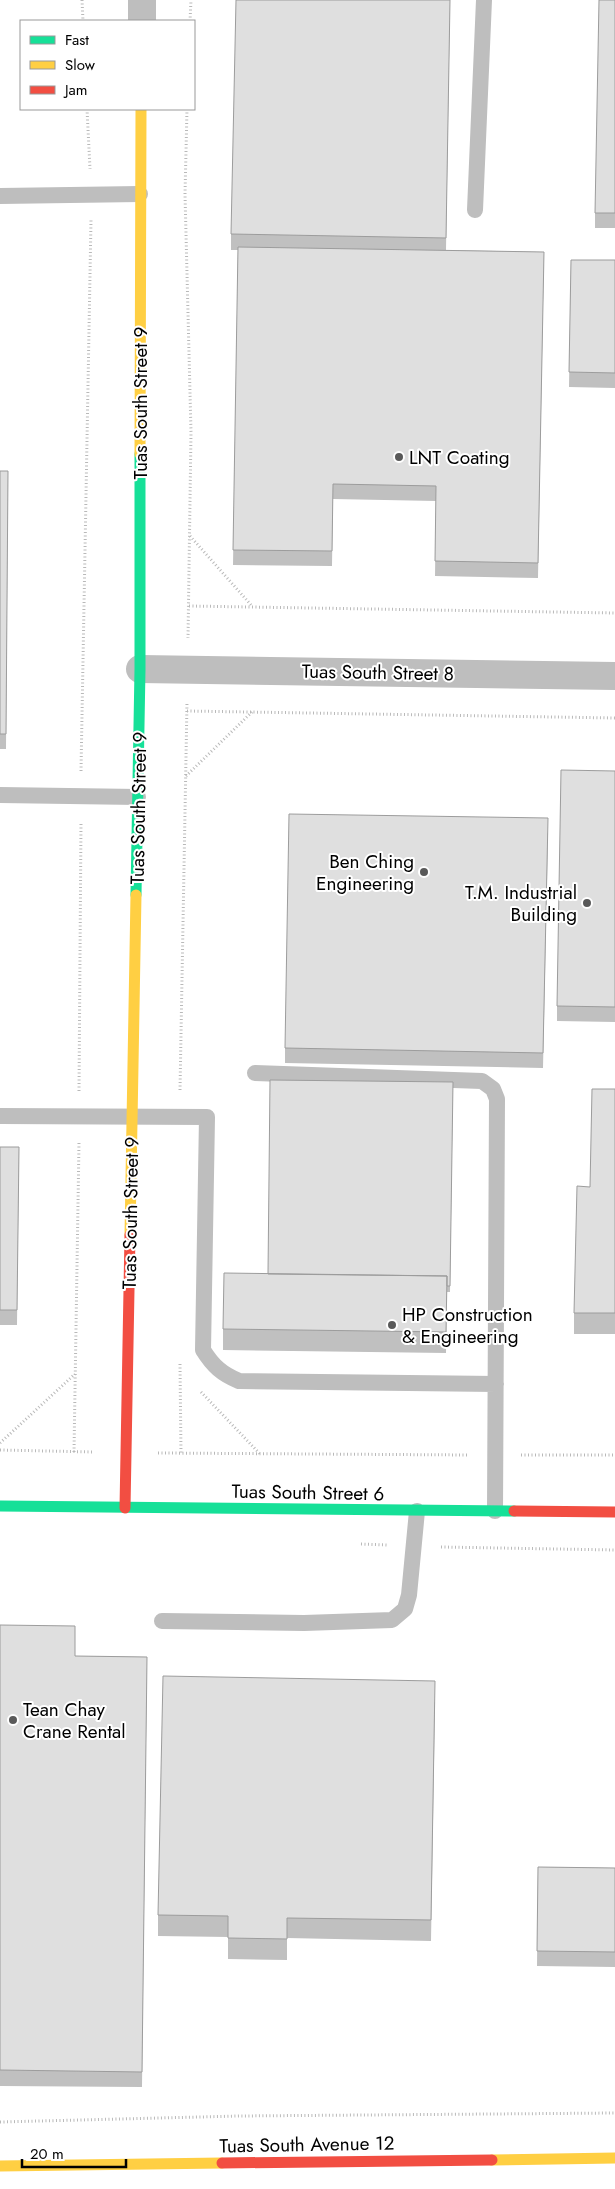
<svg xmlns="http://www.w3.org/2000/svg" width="615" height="2189" font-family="Jost,sans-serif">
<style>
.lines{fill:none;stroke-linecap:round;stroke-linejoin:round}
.path{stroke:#b9b9b9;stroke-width:3;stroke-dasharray:1 2.5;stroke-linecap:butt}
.lane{stroke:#bebebe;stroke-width:16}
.street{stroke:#bebebe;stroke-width:28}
.fast{stroke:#16e098;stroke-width:11}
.slow{stroke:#ffcf43;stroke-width:11}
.jam{stroke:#f24e42;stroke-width:11}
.wall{fill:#c0c0c0}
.building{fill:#dfdfdf;stroke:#9c9c9c}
.poi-dot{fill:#595959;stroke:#fff;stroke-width:2}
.labels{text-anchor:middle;stroke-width:4;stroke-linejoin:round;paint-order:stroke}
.street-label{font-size:19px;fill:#000;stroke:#fff}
.poi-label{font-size:19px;fill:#000;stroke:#fff;text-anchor:start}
</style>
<rect width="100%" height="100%" fill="#fff"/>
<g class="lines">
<path class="path" d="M82 0 83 21
M190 21 191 0
M87 109 90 169
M187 109 185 194 191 432 188 638
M190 536 252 606
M189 606 615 613
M187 711 615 718
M81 771 91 220
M186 776 252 712
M180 1090 187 702
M79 1091 81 822
M180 1364 181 1453
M201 1392 260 1454
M0 1443 75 1374
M0 1450 94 1452
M74 1452 79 1142
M158 1453 469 1455
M521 1455H615
M361 1544 387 1545
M441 1547 615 1550
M0 2122 239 2116 615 2113"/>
<path class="lane" d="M0 196 140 194
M475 210 484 0
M0 795 138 797
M255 1073 482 1081 493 1089 497 1099 495 1511
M0 1116 207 1117 203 1350C213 1366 222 1374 239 1381L496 1384
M162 1621 304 1623 392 1620 405 1609 409 1595 417 1511"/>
<path class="street" d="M142 21V0
M140 669 615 676"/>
<path class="fast" d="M136 895 140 669V454
M0 1506 514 1511"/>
<path class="slow" d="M140 454 141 109
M130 1235 136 895
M492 2160 615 2158
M0 2166 222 2163"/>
<path class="jam" d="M125 1508 130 1235
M514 1511 615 1512
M222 2163 492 2160"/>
</g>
<path class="wall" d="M450 0 446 250 544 252 538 578 435 576 436 501 333 499 332 566 233 565 238 250H231V234Z
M615 0V228H595V213Z
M571 260H615V388L569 387Z
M0 471H8L6 749H0Z
M615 771V1022L557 1021V1006Z
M548 833 543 1068 285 1063V1048Z
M453 1082 450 1292H447L446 1353 223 1350V1329L268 1274Z
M615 1089V1334H574V1313L590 1187Z
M0 1147H19L17 1325H0Z
M0 1625 75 1656 147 1657 142 2087 0 2086Z
M435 1702 431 1941 287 1938V1960L228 1959V1937L158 1936V1915Z
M538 1867 615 1868V1967L537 1966Z"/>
<path class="building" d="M236 0H450L446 238 231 234Z
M599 0H615V213H595Z
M238 247 544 252 538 563 435 561 436 486 333 484 332 551 233 550Z
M571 260H615V373L569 372Z
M0 471H8L6 734H0Z
M561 770 615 771V1007L557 1006Z
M289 814 548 818 543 1053 285 1048Z
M270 1080 453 1082 450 1286H447V1276L268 1274Z
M592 1089H615V1313H574L577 1186 590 1187Z
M0 1147H19L17 1310H0Z
M224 1273 447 1276 446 1332 223 1329Z
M0 1625 75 1626V1656L147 1657 142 2072 0 2070Z
M163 1676 435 1681 431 1920 287 1918V1939L228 1938V1916L158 1915Z
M538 1867 615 1868V1952L537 1951Z"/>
<g class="poi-dot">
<circle cx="399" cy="457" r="5"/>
<circle cx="424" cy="872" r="5"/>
<circle cx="587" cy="903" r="5"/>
<circle cx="392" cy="1325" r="5"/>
<circle cx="13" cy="1720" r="5"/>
</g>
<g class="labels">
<g class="street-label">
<text transform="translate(140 403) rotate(-90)" y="7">Tuas South Street 9</text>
<text transform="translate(378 672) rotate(1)" y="7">Tuas South Street 8</text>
<text transform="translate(138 808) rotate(-89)" y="7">Tuas South Street 9</text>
<text transform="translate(130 1213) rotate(-89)" y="7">Tuas South Street 9</text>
<text transform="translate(308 1492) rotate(1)" y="7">Tuas South Street 6</text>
<text transform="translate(307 2144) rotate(-1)" y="7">Tuas South Avenue 12</text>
</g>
<g class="poi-label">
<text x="409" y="464">LNT Coating</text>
<text x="414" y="868" text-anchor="end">Ben Ching<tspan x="414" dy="22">Engineering</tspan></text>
<text x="577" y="899" text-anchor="end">T.M. Industrial<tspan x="577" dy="22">Building</tspan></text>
<text x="402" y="1321">HP Construction<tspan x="402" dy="22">&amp; Engineering</tspan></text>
<text x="23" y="1716">Tean Chay<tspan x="23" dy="22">Crane Rental</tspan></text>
</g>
</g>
<rect x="20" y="20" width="175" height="90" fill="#ffffff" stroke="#999999"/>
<rect x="30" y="36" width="25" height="8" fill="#16e098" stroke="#999999"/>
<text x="65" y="45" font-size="15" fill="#000000">Fast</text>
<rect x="30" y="61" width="25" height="8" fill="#ffcf43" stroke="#999999"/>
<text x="65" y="70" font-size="15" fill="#000000">Slow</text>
<rect x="30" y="86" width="25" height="8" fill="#f24e42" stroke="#999999"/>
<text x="65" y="95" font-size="15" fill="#000000">Jam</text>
<path d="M22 2159v8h104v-8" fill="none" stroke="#000000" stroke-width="2.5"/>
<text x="30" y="2159" font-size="15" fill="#000000" stroke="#ffffff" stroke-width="4" paint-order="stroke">20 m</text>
</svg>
